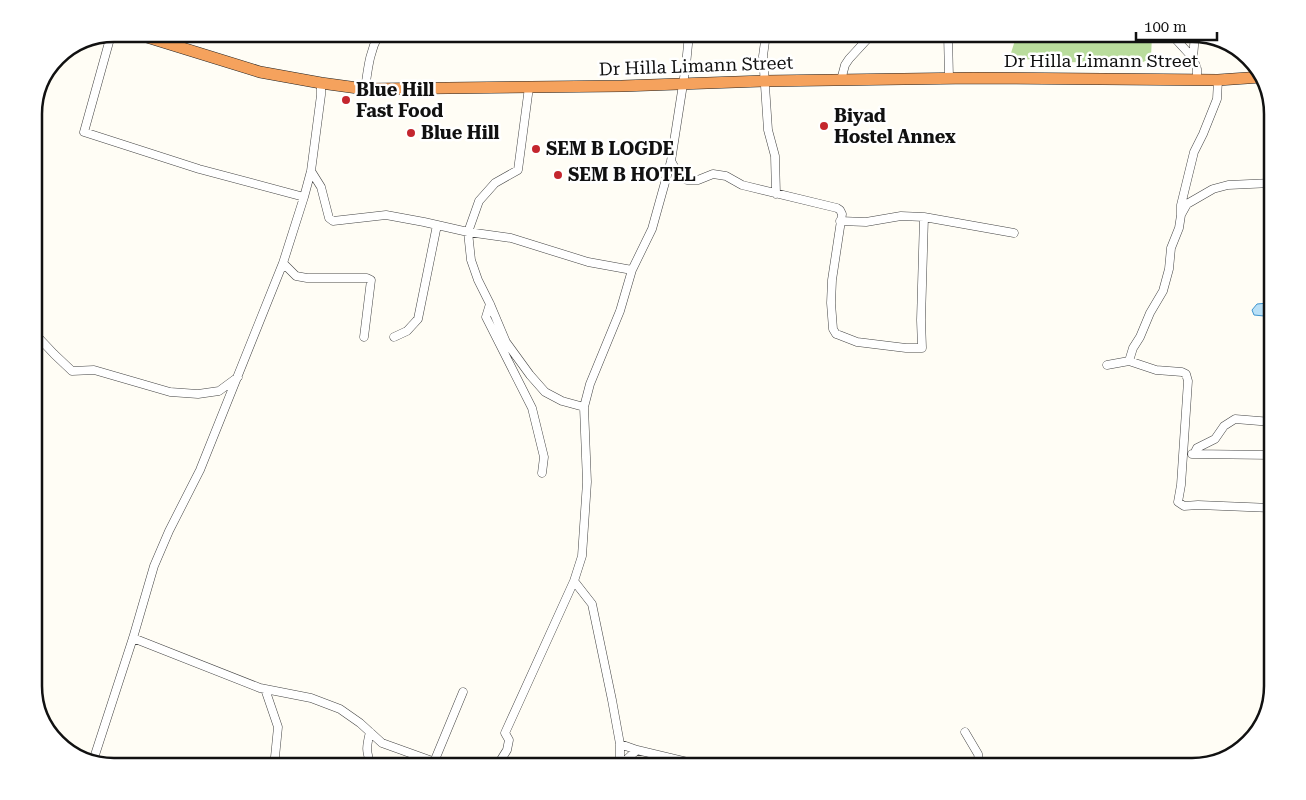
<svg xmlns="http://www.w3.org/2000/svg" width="1306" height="800" font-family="'Roboto Serif',serif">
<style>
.forest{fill:#b9dc9c}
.water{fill:#b9e0f7;stroke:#3f96cf}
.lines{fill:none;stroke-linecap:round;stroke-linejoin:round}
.minor-casing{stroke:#444;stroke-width:9}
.highway-casing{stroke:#222;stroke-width:12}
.minor{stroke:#fff;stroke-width:8}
.highway{stroke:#f5a25d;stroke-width:11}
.poi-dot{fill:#c4262e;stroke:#fff;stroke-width:2}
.labels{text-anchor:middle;stroke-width:5;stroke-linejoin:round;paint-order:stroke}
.street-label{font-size:18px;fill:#111;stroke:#fff}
.poi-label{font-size:18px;font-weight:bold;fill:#111;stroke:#fff;text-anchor:start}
.rim{fill:none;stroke:#111;stroke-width:2.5}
</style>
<rect width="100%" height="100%" fill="#fffdf5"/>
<path class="forest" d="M1017 34H1152L1151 58 1143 62 1114 63 1065 62 1051 57 1039 59 1012 60 1011 53Z"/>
<path class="water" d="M1268 303C1272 306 1271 310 1270 314L1264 316 1254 315 1252 310 1257 304Z"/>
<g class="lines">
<g class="minor-casing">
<path id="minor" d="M766 34 763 56 768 130 775 156 776 194
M948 34 949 78
M1171 34 1193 58 1197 69V80
M111 35 84 132 199 169 304 197
M1193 58 1195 34
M841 80 845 65 849 59 872 34
M529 87 518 170 495 183 479 201 468 232 471 260 478 280 490 304 506 342 530 375 545 392 562 401 584 407
M365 89C368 69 369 53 379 34
M671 161 678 174 687 180H698L713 174 726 176 742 185 837 208 840 210 842 214 832 280 831 303 833 329 836 334 839 335 857 342 906 348H922L921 320 924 217
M311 171 321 187 329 218 333 221 386 215 424 222 468 232 511 238 588 262 632 270
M1182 213 1187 204 1213 189 1228 185 1272 183
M840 221 866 222 901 216 924 217 1014 233
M283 263 296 276 307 278H367L371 280 364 337
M490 304 486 317 532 408 544 457 542 473
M34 317H36L37 336 54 354 72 371 94 370 170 392 198 394 219 391 238 377
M394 337 407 331 418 319 437 225
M1129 361 1133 348 1140 337 1150 313 1163 291 1169 269 1171 248 1179 228 1181 215V205L1194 152 1203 134 1217 99 1218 80
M1107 365 1129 361 1156 370 1182 372 1186 374 1188 381 1181 485 1178 502 1184 506 1198 505 1272 508
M1192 454 1272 455
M1194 454 1197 448 1215 439 1224 426 1235 419 1272 422
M133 638 260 688 311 698 340 709 360 723 382 743 446 766
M265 689 278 727 275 757 278 766
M370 732C366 748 366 750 371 766
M965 732 978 754 980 766
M620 744 637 750
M93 761 133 638 154 566 169 531 200 470 283 263 304 197 311 171 321 95V83
M434 762 463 692
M497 766 507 750 509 740 505 733 574 581
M620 766V744L612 700 592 604 574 581 582 556 587 482 584 407 590 384 620 311 632 270 652 229 671 161 686 65 689 34
M623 766 626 760 637 750 704 766"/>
</g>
<g class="highway-casing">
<path id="highway" d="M137 34 260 72 321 83 365 89 622 86 764 81 973 78 1218 80 1262 77"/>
</g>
<use href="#minor" class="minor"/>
<use href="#highway" class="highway"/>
</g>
<g class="poi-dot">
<circle cx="346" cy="100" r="5"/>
<circle cx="824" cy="126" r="5"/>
<circle cx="411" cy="133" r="5"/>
<circle cx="536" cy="149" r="5"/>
<circle cx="558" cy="175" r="5"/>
</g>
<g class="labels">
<g class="street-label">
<text x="1101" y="67">Dr Hilla Limann Street</text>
<text transform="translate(696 66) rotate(-2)" y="6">Dr Hilla Limann Street</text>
</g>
<g class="poi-label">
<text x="356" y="96">Blue Hill<tspan x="356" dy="21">Fast Food</tspan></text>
<text x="834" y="122">Biyad<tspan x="834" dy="21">Hostel Annex</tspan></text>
<text x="421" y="139">Blue Hill</text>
<text x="546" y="155">SEM B LOGDE</text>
<text x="568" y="181">SEM B HOTEL</text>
</g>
</g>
<path d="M0 0H1306V800H0ZM114 42H1192A72 72 0 0 1 1264 114V686A72 72 0 0 1 1192 758H114A72 72 0 0 1 42 686V114A72 72 0 0 1 114 42Z" fill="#fff" fill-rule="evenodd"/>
<path class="rim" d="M114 42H1192A72 72 0 0 1 1264 114V686A72 72 0 0 1 1192 758H114A72 72 0 0 1 42 686V114A72 72 0 0 1 114 42Z"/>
<path d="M1136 32v8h81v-8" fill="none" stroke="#111111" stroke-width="2.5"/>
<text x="1144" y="32" font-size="15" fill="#111111" stroke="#ffffff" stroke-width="4" paint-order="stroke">100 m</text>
</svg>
